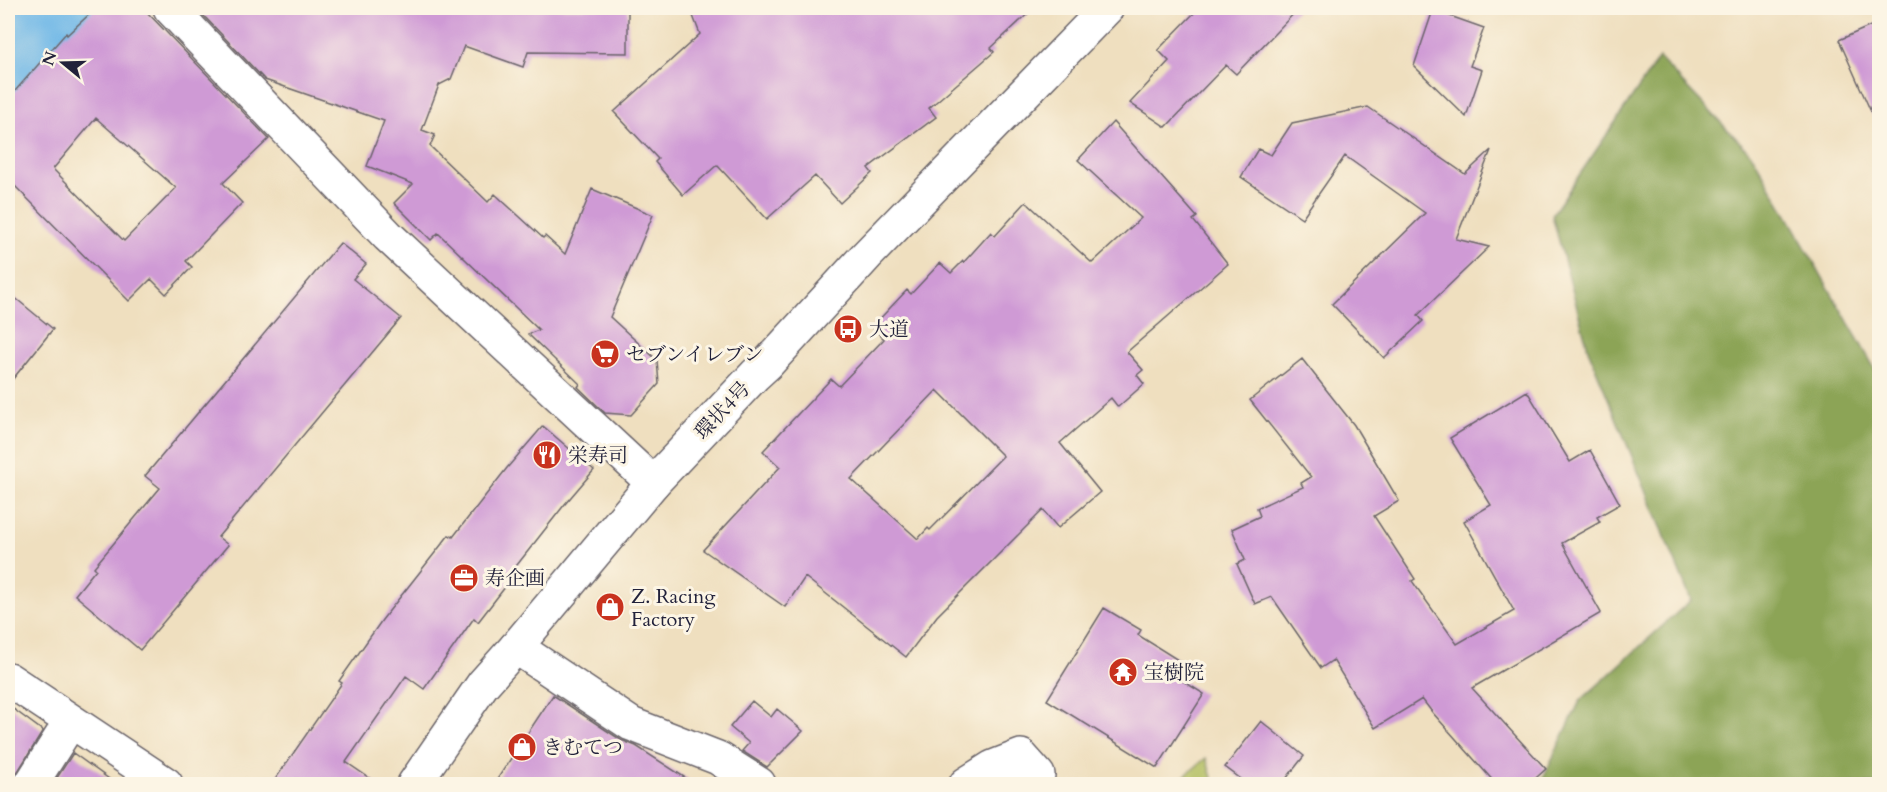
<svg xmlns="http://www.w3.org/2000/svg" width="1887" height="792" font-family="Cardo,'Noto Serif JP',serif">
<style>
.green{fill:#b1bd5f;stroke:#6a704d;stroke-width:1.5}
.forest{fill:#8ca456;stroke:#576348;stroke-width:1.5}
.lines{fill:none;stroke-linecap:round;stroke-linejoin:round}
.river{stroke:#6fb8e7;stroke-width:78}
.building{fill:#cf9ad5;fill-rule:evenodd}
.minor-casing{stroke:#6a6469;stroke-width:36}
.primary-casing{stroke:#6a6469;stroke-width:36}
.minor{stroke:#fff;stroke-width:33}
.primary{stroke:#fff;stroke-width:33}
.labels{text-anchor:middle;stroke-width:6;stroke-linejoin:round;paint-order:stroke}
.poi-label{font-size:20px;fill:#22223b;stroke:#fcf5e5;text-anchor:start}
.street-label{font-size:20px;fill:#22223b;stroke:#fcf5e5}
</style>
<rect width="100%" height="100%" fill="#fcf5e5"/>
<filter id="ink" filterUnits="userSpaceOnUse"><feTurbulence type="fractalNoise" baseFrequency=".0167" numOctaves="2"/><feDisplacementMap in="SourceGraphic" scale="12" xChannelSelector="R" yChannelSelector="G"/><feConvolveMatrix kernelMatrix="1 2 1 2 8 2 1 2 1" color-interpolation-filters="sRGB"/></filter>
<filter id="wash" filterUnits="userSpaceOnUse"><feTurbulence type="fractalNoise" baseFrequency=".008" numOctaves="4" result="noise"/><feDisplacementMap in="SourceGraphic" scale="24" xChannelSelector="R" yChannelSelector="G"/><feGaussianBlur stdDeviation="1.35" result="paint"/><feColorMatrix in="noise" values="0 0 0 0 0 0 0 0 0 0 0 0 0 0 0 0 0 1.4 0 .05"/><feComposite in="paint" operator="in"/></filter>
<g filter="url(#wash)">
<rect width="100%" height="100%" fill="#efdfbf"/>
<path class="green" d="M1206 758 1214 784H1175Z"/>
<path class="forest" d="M1659 58 1753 156 1879 376V784H1540L1580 701 1691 600 1589 352 1552 215Z"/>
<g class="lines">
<path class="river" d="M8 53 57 8"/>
</g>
<g id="blocks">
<path class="building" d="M96 8H143L269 139 223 183 242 203 186 261 192 267 166 294 151 279 129 301 8 179V99L66 33 67 35ZM96 118 176 188 124 241 53 169Z
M218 8H628V53L528 52 523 67 464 46 451 79 439 85 422 130 435 135 430 146 488 202 495 194 543 238 545 236 565 254 592 189 653 215 610 317 657 360 659 384 631 415 605 413 578 387 580 384 528 334 539 330 438 233 431 240 394 203 413 184 367 166 384 121 265 80 202 14Z
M690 8H1034L991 48 994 52 929 108 936 117 868 168 872 173 840 203 815 176 767 219 717 165 683 195 655 162 658 159 614 112 700 34Z
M1199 8H1299L1236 74 1226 65 1166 127 1130 103 1169 61 1158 50Z
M1433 10 1484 28 1470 66 1482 70 1466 117 1414 66Z
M1880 22V132L1839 40Z
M1368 107 1465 174 1491 150 1456 239 1489 247 1418 315 1423 321 1384 358 1332 304 1425 213 1345 156 1302 218 1241 177 1258 149 1271 155 1292 123Z
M1113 122 1197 217 1193 220 1228 264 1127 352 1143 370 1137 375 1144 384 1118 407 1111 398 1060 443 1100 492 1058 528 1043 510 937 616 906 657 805 577 785 607 703 550 780 467 763 451 831 379 839 386 884 339 872 327 907 290 911 294 940 263 951 273 963 261 964 262 991 232 995 236 1026 202 1092 263 1141 218 1078 160ZM937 390 1003 456 930 530 928 528 918 539 851 479Z
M340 243 366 264 353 279 401 318 218 537 228 545 140 650 75 595 96 569 94 567 160 488 145 476Z
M8 292 53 329 8 385Z
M1302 359 1354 425 1399 501 1374 516 1415 579 1412 581 1457 644 1514 611 1464 521 1491 505 1450 438 1527 391 1570 462 1590 450 1620 504 1597 517 1600 522 1562 543 1601 613 1472 688 1546 769 1529 784H1496L1432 712 1422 699 1375 728 1333 660 1321 668 1272 597 1255 604 1237 564 1245 560 1232 529 1260 516 1257 508 1303 487 1301 483 1311 477 1250 400Z
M543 426 594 470 565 504 506 579 509 582 478 622 474 618 424 689 406 676 346 762 378 784H272L342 683 339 681 382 620 449 535 453 537 507 468Z
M1104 608 1141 630 1138 635 1186 665 1178 678 1204 694 1157 768 1047 700Z
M553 695 621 740 636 746 695 784H494Z
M752 701 771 717 777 709 803 731 767 767 742 751 749 743 730 727Z
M8 705 43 731 15 776 8 771Z
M1261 721 1304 756 1282 784H1248L1225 767Z
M73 753 116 784H53Z"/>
</g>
</g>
<g filter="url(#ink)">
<use href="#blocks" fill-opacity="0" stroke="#6a6469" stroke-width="1.5"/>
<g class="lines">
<g class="minor-casing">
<path id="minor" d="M170 8 388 236 653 483
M516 647 631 724 718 758 759 784
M8 679 166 784
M31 784 71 721
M966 784 993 767 1021 756 1038 775 1027 784"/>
</g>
<g class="primary-casing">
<path id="primary" d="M414 784 483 684 516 647 653 483 755 375 767 364 867 255 1107 8"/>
</g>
<use href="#minor" class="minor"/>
<use href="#primary" class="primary"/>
</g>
</g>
<defs>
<g id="bus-disc" transform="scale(1.5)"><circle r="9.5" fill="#c8321e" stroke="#fcf5e5"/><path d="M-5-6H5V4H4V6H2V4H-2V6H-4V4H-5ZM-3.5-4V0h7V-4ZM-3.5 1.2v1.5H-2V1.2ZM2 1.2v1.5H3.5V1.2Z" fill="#fff"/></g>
<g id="supermarket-disc" transform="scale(1.5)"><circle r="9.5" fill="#c8321e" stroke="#fcf5e5"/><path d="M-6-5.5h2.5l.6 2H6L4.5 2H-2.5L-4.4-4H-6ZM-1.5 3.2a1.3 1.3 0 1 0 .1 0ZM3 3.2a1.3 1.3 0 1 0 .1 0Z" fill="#fff"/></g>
<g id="restaurant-disc" transform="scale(1.5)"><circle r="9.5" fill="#c8321e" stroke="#fcf5e5"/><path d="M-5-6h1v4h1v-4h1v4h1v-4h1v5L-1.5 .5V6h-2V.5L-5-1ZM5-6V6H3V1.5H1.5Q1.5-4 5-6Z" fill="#fff"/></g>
<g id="office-disc" transform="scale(1.5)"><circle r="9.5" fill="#c8321e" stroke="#fcf5e5"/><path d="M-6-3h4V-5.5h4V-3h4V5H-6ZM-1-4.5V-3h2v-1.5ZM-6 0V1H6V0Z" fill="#fff"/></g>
<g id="shop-disc" transform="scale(1.5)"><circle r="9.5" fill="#c8321e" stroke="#fcf5e5"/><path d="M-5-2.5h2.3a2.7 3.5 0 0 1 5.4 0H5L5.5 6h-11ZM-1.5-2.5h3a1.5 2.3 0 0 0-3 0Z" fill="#fff"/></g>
<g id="temple-disc" transform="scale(1.5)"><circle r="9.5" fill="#c8321e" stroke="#fcf5e5"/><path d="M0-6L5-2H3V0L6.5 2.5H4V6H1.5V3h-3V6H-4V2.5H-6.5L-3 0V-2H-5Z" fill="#fff"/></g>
</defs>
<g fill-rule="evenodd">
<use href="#bus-disc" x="848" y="329"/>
<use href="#supermarket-disc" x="605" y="354"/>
<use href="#restaurant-disc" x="547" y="455"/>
<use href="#office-disc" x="464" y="578"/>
<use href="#shop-disc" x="610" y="607"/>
<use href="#temple-disc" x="1123" y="672"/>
<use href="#shop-disc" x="522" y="747"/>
</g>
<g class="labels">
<g class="poi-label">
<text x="869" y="336">大道</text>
<text x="626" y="361">セブンイレブン</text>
<text x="568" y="462">栄寿司</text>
<text x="485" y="585">寿企画</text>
<text x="631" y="603">Z. Racing<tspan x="631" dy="23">Factory</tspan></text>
<text x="1144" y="679">宝樹院</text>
<text x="543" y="754">きむてつ</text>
</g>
<g class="street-label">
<text transform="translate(722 410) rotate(-47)" y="7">環状4号</text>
</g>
</g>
<rect width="1887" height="792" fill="none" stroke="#fcf5e5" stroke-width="30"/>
<g transform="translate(63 63) rotate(289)" stroke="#fcf5e5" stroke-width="4.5" paint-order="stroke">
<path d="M0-4.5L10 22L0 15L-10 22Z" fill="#22223b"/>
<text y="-9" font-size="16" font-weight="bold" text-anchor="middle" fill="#22223b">N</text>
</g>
</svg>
